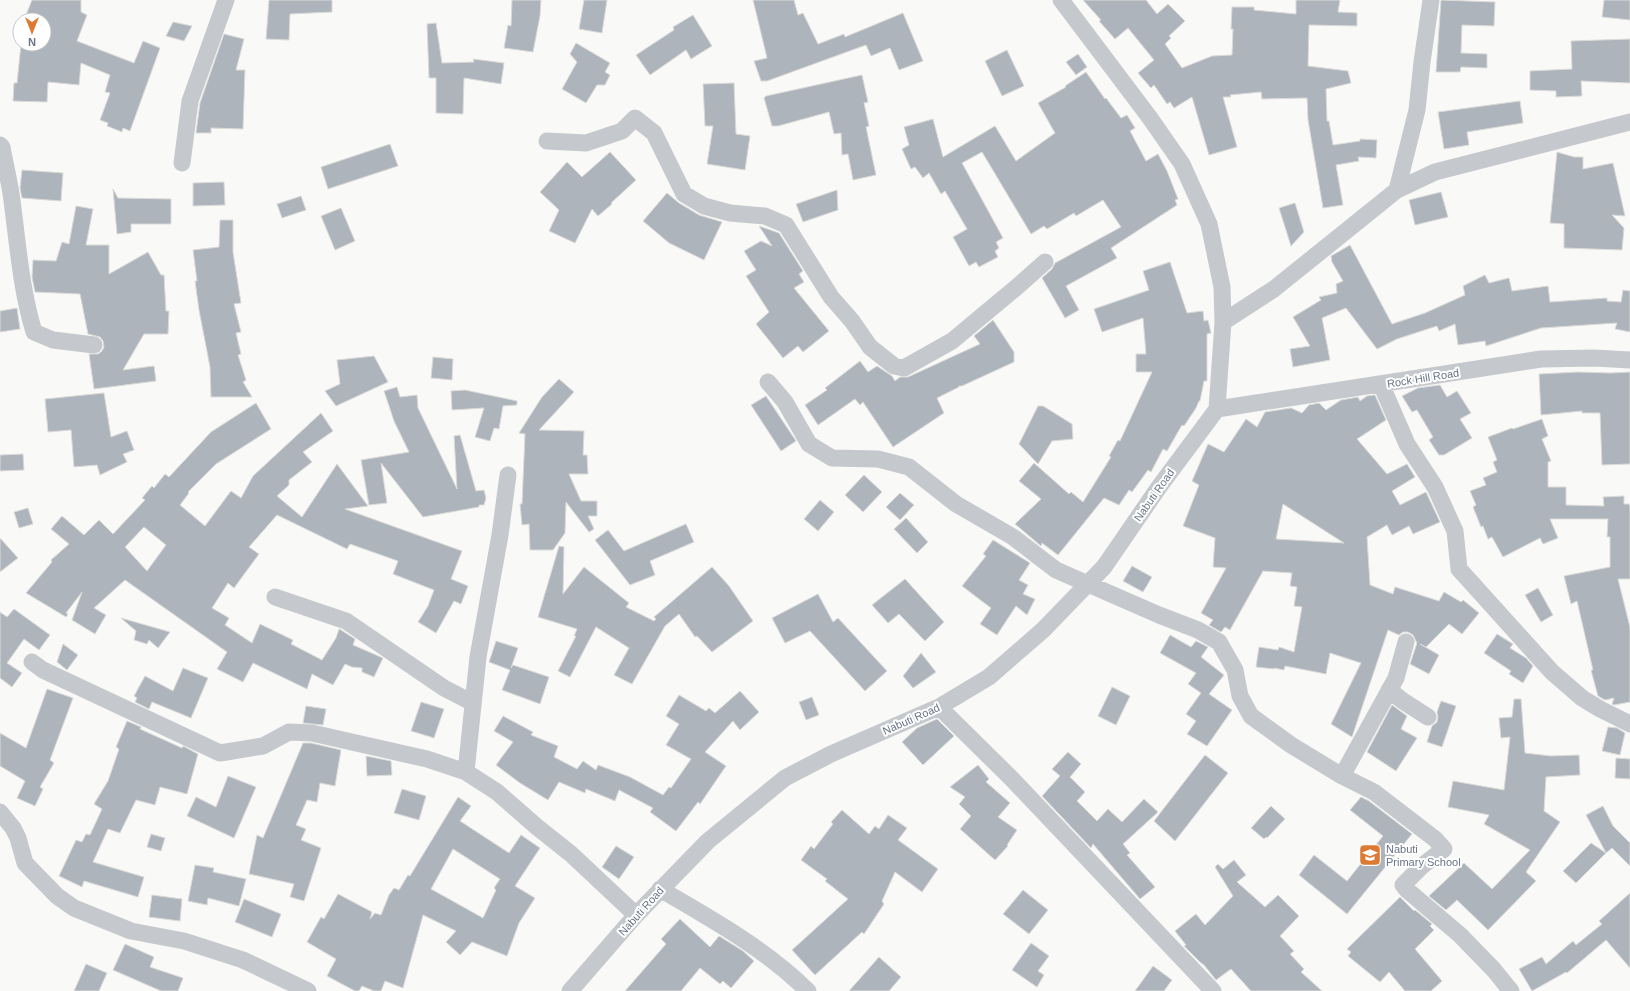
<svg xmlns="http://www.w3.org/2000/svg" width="1630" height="991" font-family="Arial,sans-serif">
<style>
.building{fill:#aeb4bb;stroke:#dbdbd9;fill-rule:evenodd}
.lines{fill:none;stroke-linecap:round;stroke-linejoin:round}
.minor{stroke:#c5c8cc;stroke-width:17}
.labels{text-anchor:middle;stroke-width:4;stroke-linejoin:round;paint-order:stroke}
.street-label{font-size:11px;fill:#697487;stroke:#fff}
.poi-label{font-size:11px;fill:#697487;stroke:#fff;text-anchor:start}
</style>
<rect width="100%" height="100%" fill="#f9f9f7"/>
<path class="building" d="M32 0H81V12L87 15 77 41 134 63 143 41 160 48 130 131 123 128 122 132 107 126 108 123 100 120 110 93 105 92 110 75 81 63 79 85 48 82 47 102 13 101 14 83H17L21 44H44V20H24Z
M269 0H332V12L290 14 289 40 266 39Z
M512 0H541L540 16 533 52 504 48 508 25 511 26Z
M584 0H607L602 33 579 29Z
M753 0H794L798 15 803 13 818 44 844 34 845 37 903 13 923 61 899 70 890 48 871 56 866 45 767 81H761L754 61 767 58Z
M1083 0H1146L1157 14 1168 4 1185 21 1169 36 1171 38 1165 44 1182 68 1212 56 1232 55 1233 29H1231L1232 7H1254V10L1296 14V0H1340L1338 12 1357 13V26L1309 25 1308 66 1348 71 1351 83 1326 89 1327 121H1329L1333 145 1360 141V139L1377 140 1376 158 1358 157 1359 161 1336 165 1343 205 1323 208 1308 120 1307 98 1262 99 1261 92 1230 95 1231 97H1223L1237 147 1209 155 1192 97 1174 108 1170 102 1167 104 1154 85 1151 88 1138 73 1154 60 1128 28 1115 39 1099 21 1101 20Z
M1441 0 1495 2 1494 26 1462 25 1461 53 1487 54V68L1461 67 1460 72H1436Z
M1604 0H1630V20L1602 17Z
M693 15 712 46 691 59 686 50 650 75 636 55 674 30 673 27Z
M173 22 192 26 184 41 166 36Z
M436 23 442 63 474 62 473 59 504 63 501 84 464 78 463 114 436 113V78H429L427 24Z
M224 34 244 39 236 70H245L243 129 211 128V133H196L200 103Z
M1630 39V83L1581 81 1582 96 1556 97V91L1530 90V71L1572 69 1571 41Z
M576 43 610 63 605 72 610 75 605 85H597L586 103 562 89 577 62 570 54Z
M1007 50 1024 86 1002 96 985 61Z
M1078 54 1087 67 1076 75 1066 62Z
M1086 72 1105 99 1106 98 1121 118 1127 115 1135 128 1130 131 1146 161 1158 154 1167 171 1178 199 1175 200 1177 205 1111 248 1117 258 1066 286 1079 310 1065 318 1042 278 1052 269 1055 263 1121 227 1103 200 1076 216 1074 213 1047 229 1044 226 1031 234 982 152 962 163 1003 238 996 242 999 248 995 251 998 257 979 267 976 262 969 266 953 237 967 229 945 191 941 194 929 173 923 178 915 167 911 169 902 149 909 145 904 127 933 119 943 157 995 126 1016 161 1055 133 1038 103 1066 87 1065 86Z
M862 75 868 102 864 103 869 126 866 127 876 175 853 180 848 154 842 155 841 133 834 134 829 112 778 126H772L764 98 766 96Z
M734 83 736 134 750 136 745 170 707 164 713 126H705L703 84Z
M1520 101 1523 123 1467 132 1469 145 1444 149 1438 112Z
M390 144 398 166 328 189 321 167Z
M610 152 636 180 611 203 612 204 598 216 592 209 575 243 549 231 559 210 540 192 567 162 582 177Z
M1557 152 1574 157H1583V169L1613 163 1625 216 1612 215 1624 228 1622 250 1564 248V224L1550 223Z
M22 170 63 173 61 201 22 198 20 188Z
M224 182 225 205 193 206V183Z
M113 189 118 198 171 199V224H131V232L117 234Z
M837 190 838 210 803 222 796 204Z
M1441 192 1448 217 1415 225 1409 200Z
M667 193 679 203 699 215 722 222 704 260 669 243 643 221Z
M301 196 306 210 282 218 277 204Z
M1295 203 1304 232 1291 246 1279 208Z
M76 206 93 209 86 245H109V274L148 252 161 275H164L166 311H169L168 334H144L123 370 154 366 156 381 94 389 89 354H98L102 351 104 347 103 341 100 337 88 334 80 294 35 292 32 277 33 260 56 261 62 242 69 244Z
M341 208 355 241 335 250 321 216Z
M220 220H233V252L241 303 234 304 241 332 236 333 241 354 238 355 246 380 243 382 252 397H211L210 367 199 310 195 281H197L193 250 219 247Z
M759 226 779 233 803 271 799 274 804 282 794 288 829 331 803 352 798 346 783 358 756 324 769 312 746 276 756 270 744 251 761 241 772 246Z
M1350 245 1392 324 1425 313 1465 295 1463 286 1485 275 1489 283 1509 278 1512 291 1548 286 1550 302 1607 298V301L1621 302 1623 290 1630 291V332L1615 329 1617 323 1541 328 1486 346 1485 341 1458 345 1455 324 1439 331 1437 326 1397 339 1377 349 1346 308 1322 318 1330 360 1293 367 1290 349 1310 346 1293 317 1321 300 1319 297 1337 293 1336 284 1343 281 1332 262 1331 256Z
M1170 262 1187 313 1203 311 1204 321 1208 320 1211 333 1207 334V381H1204L1200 401H1199L1196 408 1184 426 1182 425 1167 451 1163 449 1151 472 1148 470 1132 492 1129 490 1119 505 1104 498 1058 555 1042 543 1041 546 1015 524 1041 499 1019 481 1034 463 1069 494 1071 492 1083 502 1111 457 1109 456 1118 440 1120 441 1152 372H1136V354H1146L1143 318 1102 332 1094 309 1149 290 1143 271Z
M17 308 20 329 0 332V311Z
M993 320 1014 352V362L962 386H959V387L937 398 944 413 893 447 863 402 860 405 855 399 818 425 805 405 827 390 825 388 860 361 868 372 877 366 892 376 895 381 900 377H908L980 344 974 336Z
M374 356 388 382 336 406 325 391 340 384 337 360Z
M433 357 453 359 452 380 431 378Z
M1578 372 1611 373 1630 372V464L1602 465 1600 413H1582V411L1541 415 1539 374Z
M559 379 574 392 539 430 584 431 583 455H587L588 474H569L581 501H597V516H588L594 529 589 532 566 502 565 533 553 550H530L529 524 522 525 520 504H522L525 434 519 433 542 397Z
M1440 385 1447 397 1457 391 1471 413 1460 419 1472 438 1444 455H1439L1429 440 1433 437 1417 410 1412 412 1402 396 1418 388Z
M397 387 400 397 417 395 418 408 457 489 454 436 460 435 476 491 484 490 486 498 484 505H479V507L423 517 381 463 387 503 369 505 361 460 409 452 394 421 384 391Z
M465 390 517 401V405L503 406 499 429 494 428 490 441 475 437 484 408 452 410 451 391Z
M104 393 111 437 127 431 134 450 123 454 127 462 100 475 97 465 74 467 71 430 48 432 45 399Z
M1375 395 1386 420 1357 439 1387 474 1407 464 1415 477 1392 491 1400 505 1426 492 1440 522 1413 534 1409 526 1392 535 1387 525 1367 537 1370 585 1393 594 1395 587 1439 601 1444 592 1461 602 1463 600 1479 613 1462 634 1449 624 1426 647 1420 644 1439 655 1429 674 1410 664 1417 643 1413 635 1408 632H1403L1399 635 1388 630 1352 737 1331 724 1361 663 1330 653 1326 674 1285 666 1284 670 1274 668V669L1256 667 1259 647 1278 650 1279 647 1294 652 1302 607 1294 606 1297 587 1290 586 1292 573 1263 571 1230 630 1225 627 1221 632 1209 625 1213 620 1201 613 1226 568 1213 567 1215 538 1183 526 1199 485 1192 481 1208 444 1224 452 1246 419 1257 427 1265 412 1291 408 1302 413 1309 405 1319 403 1326 410 1341 400 1358 397 1360 401 1367 396ZM1283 504 1344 543 1276 539Z
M766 396 796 441 781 451 751 405Z
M256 403 271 429 216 464 188 492 189 493 180 505 205 526 231 491 241 498 253 476 321 413 333 431 303 452 312 462 289 480V485L277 496 302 517 337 464 368 506 345 509 462 551 451 579 468 586 461 604 454 601 436 633 418 622 428 606 434 590 393 574 398 561 350 544 347 549 277 515 249 547 259 554 234 588 228 583 212 608 229 618 225 625 252 643 260 624 293 640 291 644 322 660 336 638 339 629 341 630 355 639 353 645 383 658 374 677 362 672V668L352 667 345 664 333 685 312 674 307 689 253 663 243 682 217 669 227 652 125 580 94 608 106 615 95 634 72 620 82 592 66 613 68 614 66 617 26 593 52 562 51 560 69 544 51 529 62 516 84 535 99 520 113 534 145 500 142 498 152 486 154 488 165 474 169 477 211 432ZM144 527 166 545 147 571 125 547Z
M1038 406H1043L1072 424 1073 439 1052 441 1038 464 1019 444Z
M1542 419 1548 436 1542 439 1551 461 1548 462V487H1566V505L1604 506 1603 497 1624 496V504H1629L1630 506V579H1618L1630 627V702L1614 705 1612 704 1614 698 1605 700 1598 696 1591 670H1593L1577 601 1571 604 1564 576 1610 567V537H1607L1608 519H1550L1558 538 1543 544 1540 538 1503 557 1492 537 1488 539 1483 526 1481 527 1473 507 1476 505 1470 491 1486 485 1483 478 1497 472 1493 462 1497 460 1488 437 1512 428 1513 429Z
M23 454 24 470 0 471V455Z
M864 475 882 492 863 512 845 495Z
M900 493 914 505 900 520 886 507Z
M820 500 834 512 818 531 804 519Z
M28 508 33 524 19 528 14 512Z
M906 518 928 542 917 553 894 529Z
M686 524 694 542 650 561 655 575 630 585 595 540 608 530 624 551Z
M0 538 18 558 0 572Z
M993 540 1030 563 1019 580 1028 585 1023 594 1035 599 1027 615 1016 606 997 635 980 624 991 608 962 586 986 556 983 554Z
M559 546 564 547 563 594 584 567 629 603 626 607 654 621 656 619 654 617 712 567 729 586 753 621 712 652 697 636 695 637 679 614 665 626 632 684 614 675 629 648 596 627 570 677 558 671 576 636H574L577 629 538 617Z
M1132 566 1152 577 1143 592 1123 581Z
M905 579 944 622 925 641 899 614 888 623 872 605Z
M1538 588 1553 615 1541 622 1525 595Z
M818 594 833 622 838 618 887 671 865 691 810 631 785 643 772 618Z
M14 609 50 635 39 650 24 639 7 663 22 673 12 687 0 678V612L7 617Z
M121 618 170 632 158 648 149 640 147 644 134 640 136 631Z
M1497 634 1513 644 1510 648 1526 658 1533 666 1523 683 1509 674 1511 671 1484 653Z
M1170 635 1191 647 1196 641 1208 647 1201 657 1224 675 1209 694 1232 710 1207 746 1187 734 1196 721 1186 714 1201 693 1188 684 1196 673 1160 653Z
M496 641 518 648 511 668 513 665 549 677 540 704 502 690 510 670 489 662Z
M63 644 78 655 67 670 57 662Z
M921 653 936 672 913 688 903 676Z
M183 668 208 678 191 718 152 702 149 709 135 702 137 698 134 696 145 676 173 691Z
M1112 687 1130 696 1116 725 1098 716Z
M47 689 73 698 50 760 54 763 40 787 43 789 35 806 17 798 25 781 0 766V733L26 748Z
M740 691 759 712 740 730 733 721 705 752 726 766 700 804 698 802 676 831 650 812 653 808 619 790 615 801 586 789 585 793 559 782 548 800 520 783 496 765 513 742 494 731 503 716 533 732 531 735 558 746 554 757 577 769 583 761 596 770 598 765 630 777 663 795 669 787 671 788 691 759 666 745 679 724 666 716 679 695 706 711 709 708 715 713Z
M812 697 819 715 806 720 799 702Z
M1514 699H1521L1525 753 1551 756 1579 755 1580 775 1546 777 1544 811 1560 822 1526 872 1536 881 1488 930 1457 900 1446 910 1429 896 1464 863 1492 889 1530 850 1484 824 1489 815 1448 807 1453 781 1504 790 1510 737 1501 738 1499 718 1512 717Z
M1441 701 1456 706 1442 747 1427 742 1432 726 1437 722 1438 717 1437 712Z
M421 702 444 709 434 738 411 731Z
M1392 705 1407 716 1401 729 1417 738 1396 771 1367 752Z
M306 706 326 709 323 725 303 723Z
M937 719 954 736 923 765 902 742 917 728Z
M127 721 141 727 140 729 182 748 183 746 198 754 187 794 160 787 155 805 136 800 120 833 108 829 93 862 144 877 138 897 84 881 82 887 59 876 76 840 82 842 86 834 90 835 102 809 94 804 108 781 119 749 116 747Z
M1608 727 1617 728 1625 733 1620 755 1602 751Z
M303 743H311L341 750 335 786 320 783 317 802 307 800 296 825 306 829 301 840 321 848 304 901 290 897 294 884 249 874 257 835 263 838Z
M1068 752 1081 764 1070 777 1085 792 1077 801 1097 821 1108 809 1122 822 1144 799 1158 812 1123 844 1130 853 1127 855 1155 887 1140 899 1093 844 1091 848 1042 796 1060 776 1052 769Z
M1205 755 1228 773 1175 841 1154 821Z
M366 756 391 761 392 775 367 776Z
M1616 758 1630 759V779L1615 778Z
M978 765 989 779 986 782 1010 803 998 817 1017 830 1007 845 1008 846 995 860 960 829 971 816 959 804 965 797 950 787Z
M228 776 256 787 234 838 187 816 196 797 216 807Z
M402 789 426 796 419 820 394 813Z
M458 797 471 806 460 821 509 853 521 835 540 848 515 886 535 898 519 923 507 956 472 942 460 955 446 942 456 931 423 915 403 988 385 981 381 991H374L362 986 359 991H355L327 976 336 959 307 942 321 917 324 919 338 894 372 912 370 919 375 913 381 915 389 895 394 888 399 890 408 875 410 876ZM453 849 500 879 494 888 496 890 483 918 431 889Z
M1361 797 1369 801 1412 834 1347 914 1299 875 1314 855 1347 881 1383 836 1350 810Z
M1271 806 1285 819 1267 838 1266 837 1264 839 1251 828Z
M1603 806 1613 826 1630 843V866L1612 848 1606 853 1586 815Z
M842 810 869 834 875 826 879 829 888 815 907 828 898 840 938 869 922 892 895 872 882 901 884 904 864 934 862 932 815 975 792 950 848 899 825 881 827 879 801 860 811 846 814 849 833 824 831 822Z
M151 834 165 838 161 851 147 847Z
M1591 843 1606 853 1576 883 1563 871Z
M616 846 634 857 619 879 602 867Z
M1234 860 1246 875 1237 882 1265 907 1278 895 1299 916 1280 936 1294 951 1290 954 1304 969 1301 972 1322 991H1251L1231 969 1216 980 1204 965 1200 962 1184 946 1186 945 1175 931 1196 914 1205 925 1233 896 1215 867 1218 864 1223 869Z
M195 865 214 868 213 872 246 879 239 906 208 898 207 905 188 901Z
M1023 890 1048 910 1029 934 1003 914Z
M1630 893V968L1606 940 1567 973 1566 972 1532 991 1519 969 1542 957 1546 964 1573 941 1576 945 1602 924 1599 921Z
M152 895 182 899 180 921 149 917Z
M1400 897 1414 911 1415 910 1432 924 1430 926 1434 930 1415 949 1442 981 1431 991H1405L1389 972 1380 982 1348 956 1351 952 1347 949Z
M244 899 281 914 272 937 235 922Z
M680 919 710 947 719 936 743 951 754 961 731 988 723 981 720 984 700 968 681 991H625L666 944 661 939Z
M1031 943 1049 956 1038 971 1044 975 1037 987 1012 970Z
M125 944 154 957 150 967 183 978 178 991H161L113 970Z
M879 957 901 977 889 991H849Z
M86 964 107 973 99 991H74Z
M1153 966 1172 980 1164 991H1135Z"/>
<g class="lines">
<path class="minor" d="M1061 0 1150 118 1182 164 1209 224 1222 287 1223 322 1217 409
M547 141 586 143 622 131 635 118 654 133 684 194 704 206 730 213 765 216 786 225 831 297 852 321 870 347 894 366 904 368 952 341 1018 286 1045 262
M0 145 2 147C5 165 10 183 12 201 18 245 21 290 34 332L53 340 94 345
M182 163 190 101 226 0
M1397 190 1417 110 1422 62 1431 0
M1223 322 1274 289 1397 190 1435 172 1630 122
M768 382 785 402 809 444 832 458 878 459 909 467 956 504 1013 537 1056 570 1159 615 1198 630 1219 642 1235 670 1240 696 1251 716 1291 745 1342 776 1396 678 1406 642
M1381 384 1407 444 1435 487 1455 531 1459 569 1552 672 1582 698 1600 709 1630 724
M1217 409 1541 359 1594 358 1630 360
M275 597 346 621 444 688 473 703
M32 662 43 670 220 753 263 746 289 732 312 733 427 759 466 772 497 792 537 827 571 854 636 915
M1389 690 1403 701 1428 717
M939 707 1012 779 1213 991
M466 772 478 657 500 535 508 475
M1342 776 1374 792 1435 839 1444 849 1422 866 1403 885 1407 890 1460 935 1494 970 1511 991
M0 812 13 828 18 838 25 863 57 896 74 908 131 931 184 941 243 960 308 991
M660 889C713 920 764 948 808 991
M570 991 636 915 708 841 785 778 831 754 939 707 989 677 1043 630 1104 567 1159 487 1217 409"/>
</g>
<defs>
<g id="school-square" transform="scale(1.15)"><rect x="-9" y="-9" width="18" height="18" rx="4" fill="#dd7a33" stroke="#fff"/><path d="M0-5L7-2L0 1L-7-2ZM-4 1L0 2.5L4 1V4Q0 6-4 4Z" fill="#fff"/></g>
</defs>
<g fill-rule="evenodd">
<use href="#school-square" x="1370" y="855"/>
</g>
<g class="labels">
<g class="street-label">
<text transform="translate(1423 378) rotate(-9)" y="4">Rock Hill Road</text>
<text transform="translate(1154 495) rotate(-55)" y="4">Nabuti Road</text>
<text transform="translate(911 719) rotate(-24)" y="4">Nabuti Road</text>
<text transform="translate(641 911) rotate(-48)" y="4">Nabuti Road</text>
</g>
<g class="poi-label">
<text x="1386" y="853">Nabuti<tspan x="1386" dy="13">Primary School</tspan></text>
</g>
</g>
<g transform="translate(32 32) rotate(180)"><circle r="19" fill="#ffffff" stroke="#c3c7cf"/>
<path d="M0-3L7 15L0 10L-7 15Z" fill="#dd7a33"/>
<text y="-6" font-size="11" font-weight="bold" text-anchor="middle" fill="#697487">N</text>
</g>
</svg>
